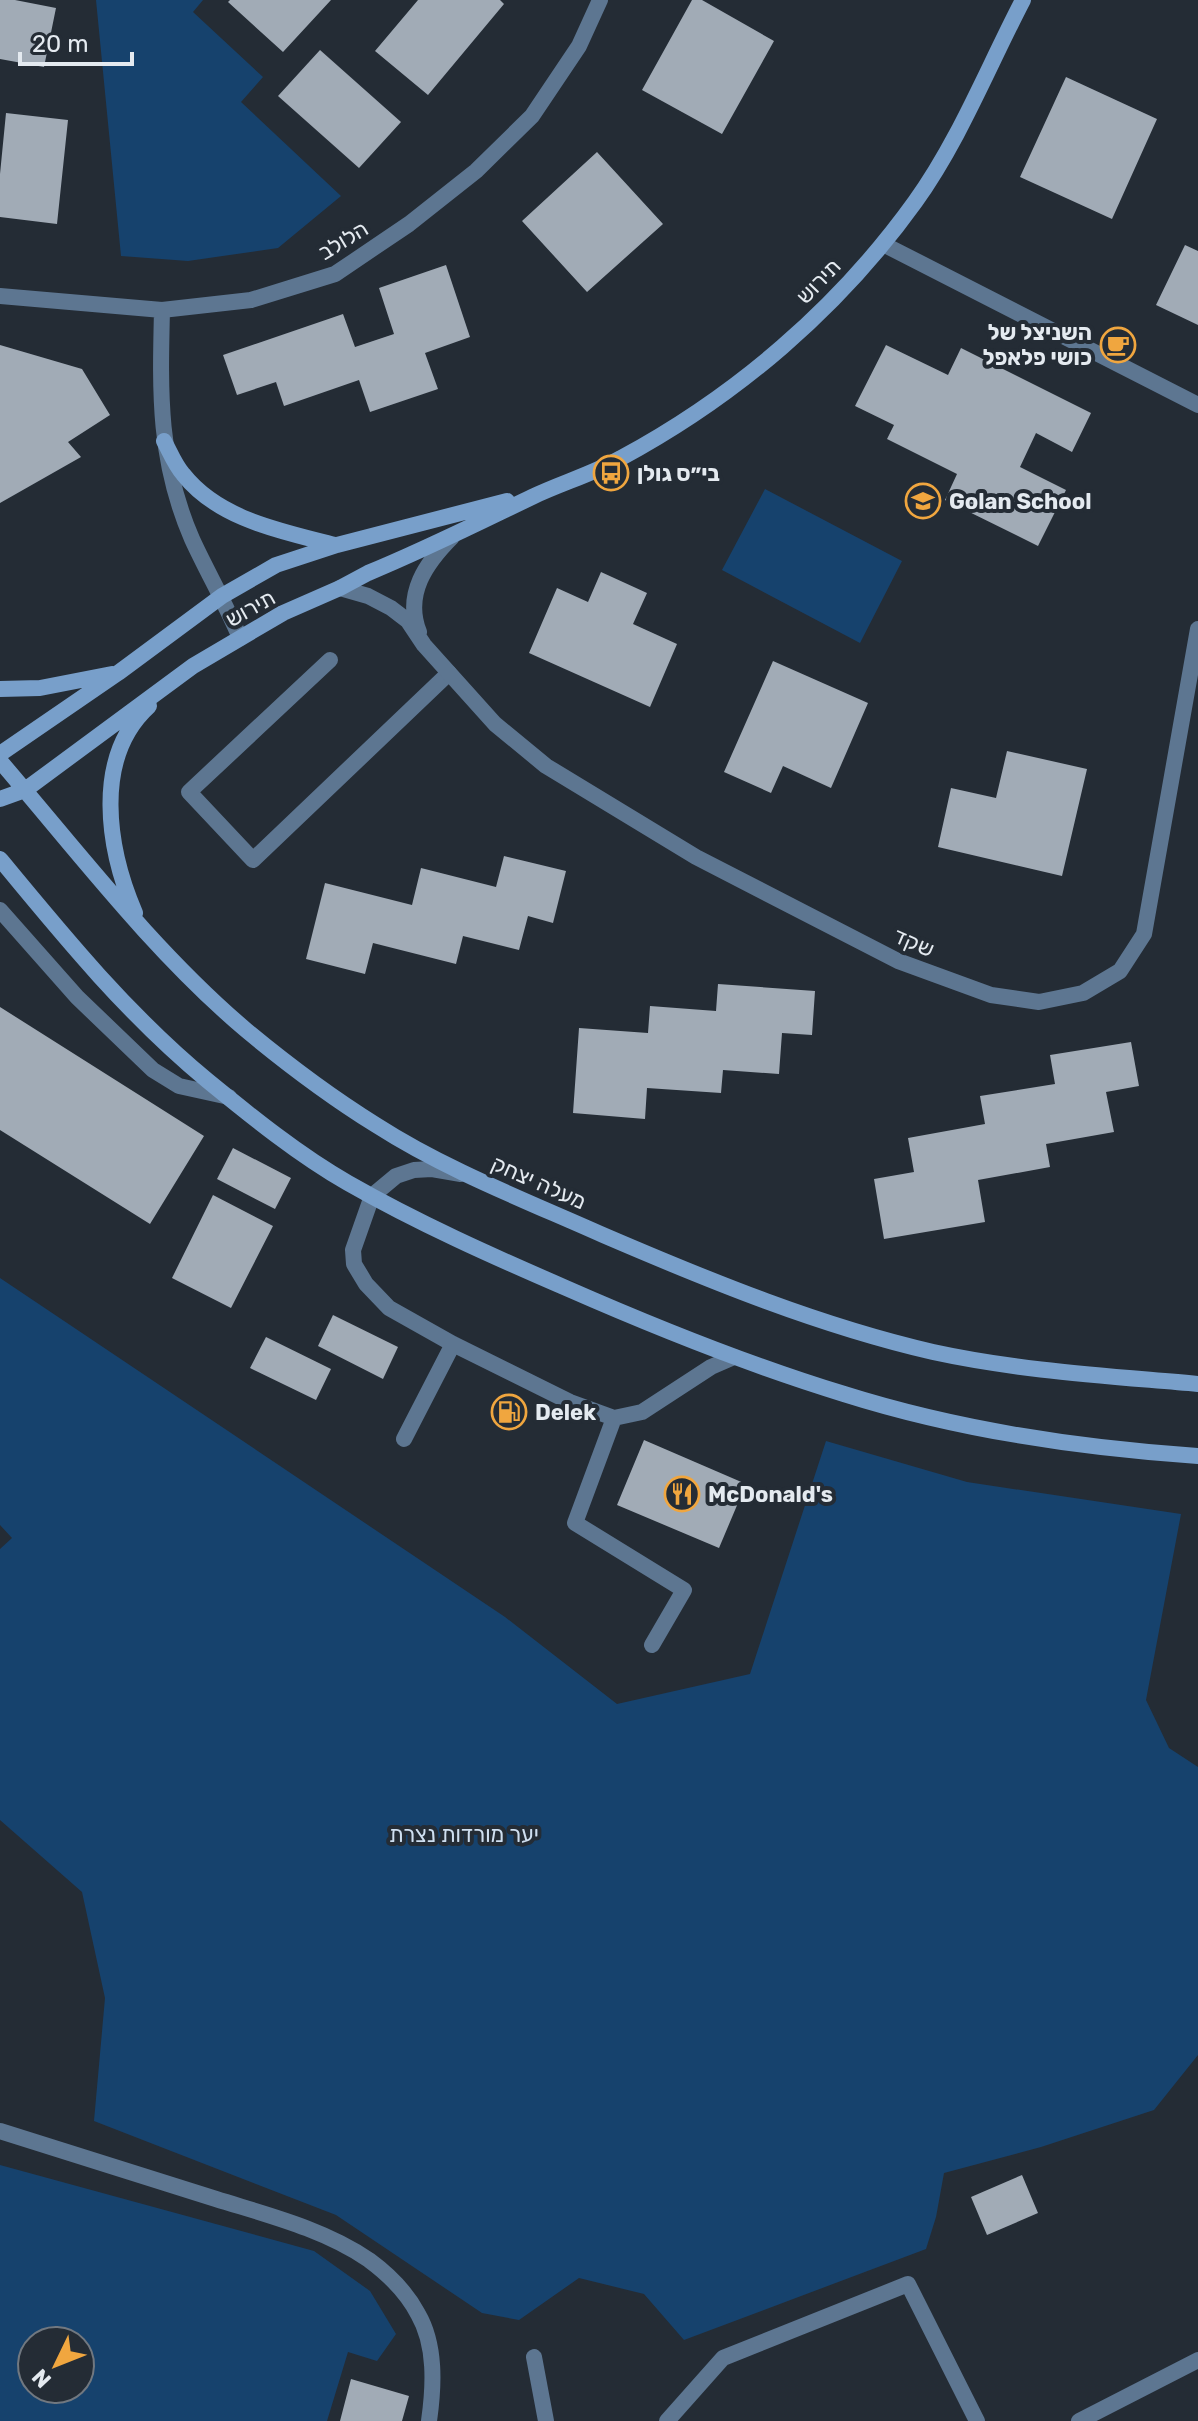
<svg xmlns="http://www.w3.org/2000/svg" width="1198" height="2421" font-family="Rubik,Heebo,sans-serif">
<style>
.green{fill:#16426d;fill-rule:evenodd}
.building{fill:#a1abb6}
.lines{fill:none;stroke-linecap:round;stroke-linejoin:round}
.lane{stroke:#5d7691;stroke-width:16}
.street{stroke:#5d7691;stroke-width:16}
.secondary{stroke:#789fca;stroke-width:16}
.labels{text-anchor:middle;stroke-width:8;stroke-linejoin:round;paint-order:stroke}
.street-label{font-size:22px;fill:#e4eaf0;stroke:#242c35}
.poi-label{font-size:22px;font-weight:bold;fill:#e4eaf0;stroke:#242c35;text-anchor:start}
.park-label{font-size:22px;fill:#cfdff0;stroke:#242c35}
</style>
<rect width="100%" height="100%" fill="#242c35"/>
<path class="green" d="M96 0H203L193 12 263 77 241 102 341 196 278 248 188 261 121 256Z
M765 489 902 561 860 643 722 570Z
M0 1278 505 1617 617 1704 750 1674 826 1441 967 1482 1181 1514 1146 1700 1169 1748 1198 1767V2055L1154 2110 1041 2147 944 2173 936 2217 926 2249 684 2340 644 2294 579 2278 519 2320 482 2313 336 2215 94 2121 105 1998 82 1892 0 1820V1549L12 1538 0 1525Z
M0 2165 314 2251 370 2291 396 2334 377 2361 348 2352 327 2421H0ZM32 2341H80V2389H32Z"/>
<path class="building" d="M0 0H15L56 8 44 67 0 59Z
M230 0H331L283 52 228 2Z
M418 0H500L504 4 428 95 375 51Z
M692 0H702L774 41 722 134 642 90Z
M320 50 401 122 359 168 278 96Z
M1066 77 1157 119 1112 219 1020 177Z
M6 113 68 120 57 224 0 217V174Z
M597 152 663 224 587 292 522 221Z
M1185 245 1198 251V325L1156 305Z
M446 265 470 337 425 353 438 389 370 412 359 380 284 406 276 382 237 395 223 355 343 314 355 347 394 334 379 288Z
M0 345 82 369 110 415 68 442 81 457 0 503Z
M886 345 948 375 961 348 1091 413 1072 452 1036 433 1020 467 1066 490 1038 546 945 500 957 474 887 439 894 425 855 406Z
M601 572 647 593 633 624 677 644 650 707 529 653 557 588 588 602Z
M773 661 868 703 831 788 783 766 771 793 724 772Z
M1007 751 1087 769 1062 876 938 847 951 788 996 798Z
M504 856 566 871 553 923 528 916 519 950 463 936 456 964 373 943 365 974 306 959 325 883 412 905 421 868 496 887Z
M718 984 815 991 812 1035 782 1033 779 1074 723 1070 721 1093 647 1088 645 1119 573 1113 579 1028 648 1033 650 1006 716 1011Z
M0 1007 204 1136 150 1224 0 1130Z
M1131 1042 1139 1086 1106 1092 1114 1132 1046 1144 1050 1167 978 1180 985 1222 884 1239 874 1179 914 1172 908 1138 985 1124 980 1096 1055 1084 1050 1055Z
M233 1148 291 1178 275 1209 217 1179Z
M213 1195 273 1226 231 1308 172 1278Z
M333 1315 398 1347 383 1379 318 1346Z
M266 1337 331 1369 316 1400 250 1368Z
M644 1440 746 1484 719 1548 617 1505Z
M1022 2175 1038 2213 987 2235 971 2197Z
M351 2379 409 2396 402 2421H340Z"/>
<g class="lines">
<path class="lane" d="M330 660 189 792 253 860 449 673
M0 910 77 997 153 1070 179 1086 229 1097
M461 1174 432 1169 414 1170 396 1176 372 1196 353 1250 354 1264 366 1284 389 1308 453 1344 570 1402 614 1418 642 1412 711 1367 734 1357
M614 1418 575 1523 684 1590 652 1645
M404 1439 453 1344
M534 2357 546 2421
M667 2421 723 2358 908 2284 977 2421"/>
<path class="street" d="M883 244 1198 405
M0 296 162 310 251 300 335 274 409 224 476 171 532 116 579 46 600 0
M162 310C160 392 158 461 192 539 207 572 226 604 240 638
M340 588 368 596 391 608 408 621 424 645 495 724 546 766 696 857 898 961 991 995 1039 1002 1083 993 1120 971 1144 934 1198 629
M419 632C404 594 426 563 452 537
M0 2131C72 2153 144 2176 216 2199 267 2215 324 2229 369 2260 388 2274 407 2293 418 2314 436 2345 434 2386 429 2421
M1079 2421 1198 2360"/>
<path class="secondary" d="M164 441C170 452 175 465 183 474 219 520 282 531 335 545
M0 689 40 688 112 674
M0 754 118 673 222 596 276 565 337 545 507 501
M0 761C79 853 153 951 246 1030 287 1064 331 1097 376 1125 446 1170 527 1201 603 1235 710 1281 820 1326 933 1352 1020 1371 1110 1376 1198 1384
M0 799 25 790 193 666 283 613 340 588 368 573C424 550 478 523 532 497 561 483 593 474 621 458 736 396 838 309 915 202 959 141 988 67 1023 0
M0 859C65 938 129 1016 208 1081 252 1117 299 1155 348 1183 418 1223 492 1256 566 1288 657 1328 749 1365 844 1394 958 1430 1079 1448 1198 1456
M135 913C108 850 92 758 149 706"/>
</g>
<defs>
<g id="cafe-ring" transform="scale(1.8)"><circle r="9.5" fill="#242c35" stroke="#f0a63f" stroke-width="1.5"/><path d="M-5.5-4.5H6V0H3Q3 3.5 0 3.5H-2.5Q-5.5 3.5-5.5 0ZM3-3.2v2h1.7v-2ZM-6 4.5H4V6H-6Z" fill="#f0a63f"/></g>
<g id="bus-ring" transform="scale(1.8)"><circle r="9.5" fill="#242c35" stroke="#f0a63f" stroke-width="1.5"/><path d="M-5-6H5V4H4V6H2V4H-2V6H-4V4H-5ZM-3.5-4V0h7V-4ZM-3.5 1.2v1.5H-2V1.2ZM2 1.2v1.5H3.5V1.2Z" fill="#f0a63f"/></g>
<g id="school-ring" transform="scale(1.8)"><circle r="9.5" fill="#242c35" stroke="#f0a63f" stroke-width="1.5"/><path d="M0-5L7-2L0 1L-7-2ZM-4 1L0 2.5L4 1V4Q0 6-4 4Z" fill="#f0a63f"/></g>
<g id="fuel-ring" transform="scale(1.8)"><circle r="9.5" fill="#242c35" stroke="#f0a63f" stroke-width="1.5"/><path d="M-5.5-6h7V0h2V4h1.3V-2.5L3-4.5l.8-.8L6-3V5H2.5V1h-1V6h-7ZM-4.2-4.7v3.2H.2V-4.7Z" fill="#f0a63f"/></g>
<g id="restaurant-ring" transform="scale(1.8)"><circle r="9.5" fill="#242c35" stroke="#f0a63f" stroke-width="1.5"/><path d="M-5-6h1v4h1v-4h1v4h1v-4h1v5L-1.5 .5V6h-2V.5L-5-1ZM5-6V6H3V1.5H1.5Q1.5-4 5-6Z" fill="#f0a63f"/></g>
</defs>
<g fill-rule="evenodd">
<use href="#cafe-ring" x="1118" y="345"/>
<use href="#bus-ring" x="611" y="473"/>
<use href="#school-ring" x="923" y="501"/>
<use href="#fuel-ring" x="509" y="1412"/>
<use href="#restaurant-ring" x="682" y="1494"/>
</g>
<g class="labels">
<g class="street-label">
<text transform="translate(343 240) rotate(-31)" y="8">הלולב</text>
<text transform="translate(818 281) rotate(-46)" y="8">תירוש</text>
<text transform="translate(250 608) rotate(-29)" y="8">תירוש</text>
<text transform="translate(914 942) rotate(23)" y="8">שקד</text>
<text transform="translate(539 1182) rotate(24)" y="8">מעלה יצחק</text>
</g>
<g class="poi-label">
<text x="1092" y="340" text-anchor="end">השניצל של<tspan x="1092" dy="25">כושי פלאפל</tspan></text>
<text x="637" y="481">בי״ס גולן</text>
<text x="949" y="509">Golan School</text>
<text x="535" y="1420">Delek</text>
<text x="708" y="1502">McDonald's</text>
</g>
<g class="park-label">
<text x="464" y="1842">יער מורדות נצרת</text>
</g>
</g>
<g transform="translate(56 2365) rotate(227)"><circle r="38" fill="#242c35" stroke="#717880" stroke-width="2"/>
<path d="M0-6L14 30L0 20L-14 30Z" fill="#f0a63f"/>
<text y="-12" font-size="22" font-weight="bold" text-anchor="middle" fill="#e4eaf0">N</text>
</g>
<path d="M20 52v12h112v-12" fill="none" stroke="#e4eaf0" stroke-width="4"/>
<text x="32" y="52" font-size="24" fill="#e4eaf0" stroke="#242c35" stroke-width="6" paint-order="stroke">20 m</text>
</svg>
